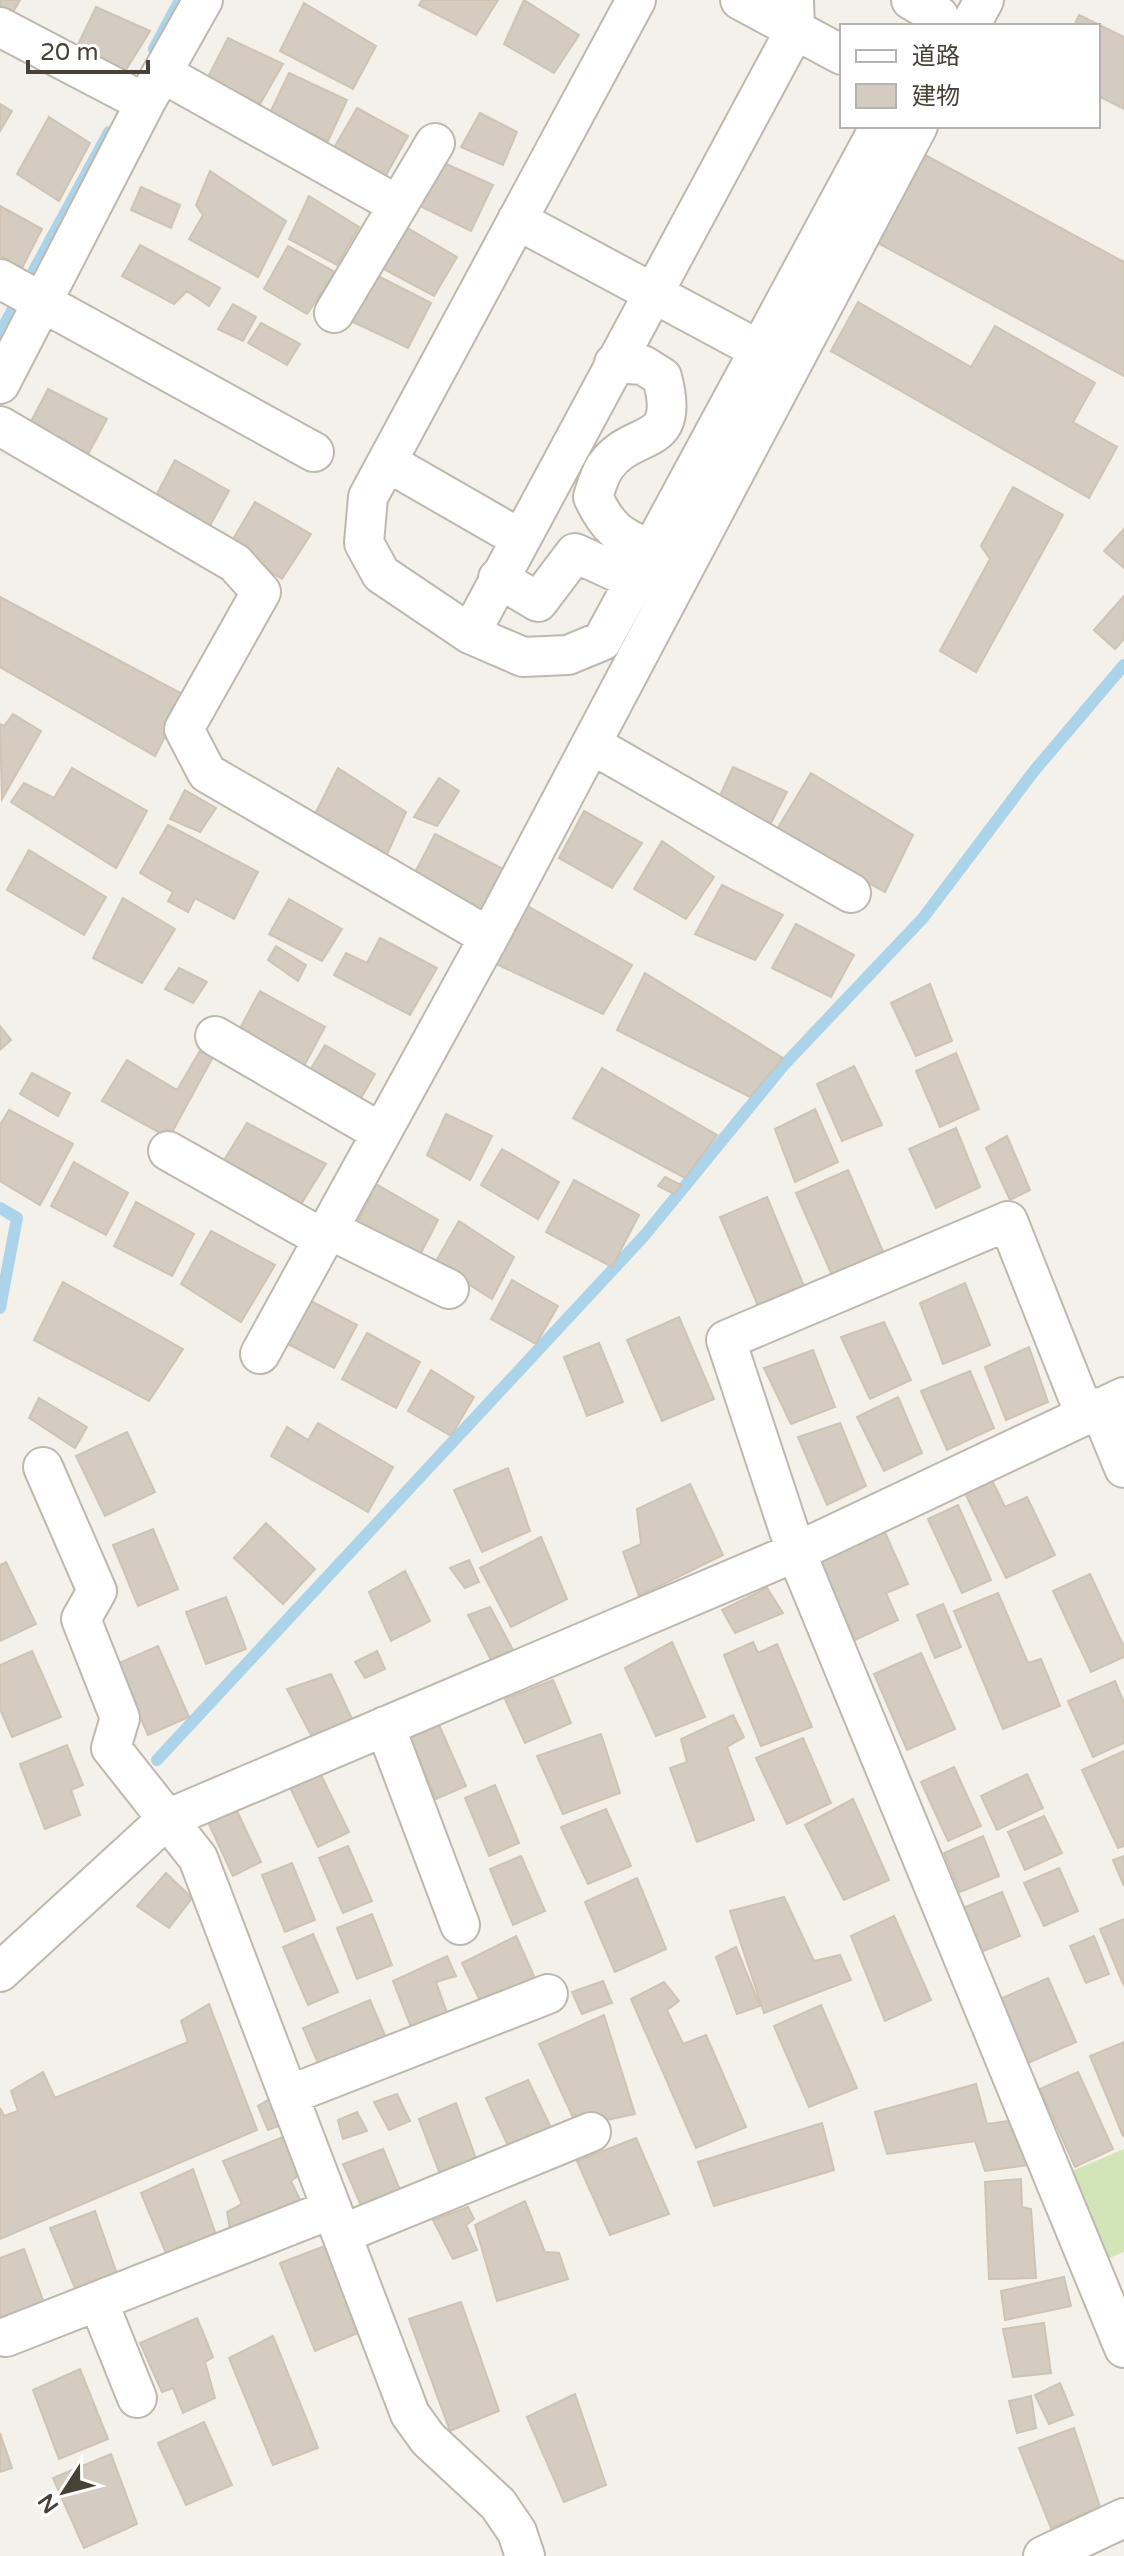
<svg xmlns="http://www.w3.org/2000/svg" width="1124" height="2556" font-family="'Varela Round','Noto Sans JP',sans-serif">
<style>
.green{fill:#d1e5b6}
.lines{fill:none;stroke-linecap:round;stroke-linejoin:round}
.stream{stroke:#abd4eb;stroke-width:12}
.building{fill:#d4ccc0;stroke:#cfc3b4;stroke-width:2}
.minor-casing{stroke:#bfb8ad;stroke-width:42}
.minor{stroke:#fff;stroke-width:38}
</style>
<rect width="100%" height="100%" fill="#f4f0ea"/>
<path class="green" d="M1124 2149V2252L1109 2258 1072 2171Z"/>
<g class="lines">
<path class="stream" d="M154 49 180 0
M0 333 109 132
M0 1208 17 1218 0 1308
M157 1760 644 1236 783 1066 923 918 1034 771 1124 665"/>
</g>
<path class="building" d="M0 0H20L9 19 0 14Z
M422 0H498L476 35 419 5Z
M524 0 579 35 554 73 504 44Z
M304 3 376 46 353 89 280 51Z
M96 7 150 31 121 78 73 55Z
M1079 15 1124 37V109L1098 96V26H1074Z
M228 38 283 64 260 104 207 79Z
M289 73 347 100 328 141 269 115Z
M0 104 12 111 0 131Z
M357 108 408 136 385 177 334 148Z
M480 113 517 132 503 165 461 147Z
M49 117 90 143 59 201 17 174Z
M925 155 1124 262V376L878 243Z
M442 162 493 185 471 231 416 204Z
M210 171 286 221 258 277 189 239 203 215 196 205Z
M141 187 180 205 171 228 131 210Z
M309 196 359 227 337 265 289 239Z
M0 206 42 229 22 268 0 256Z
M406 227 457 257 434 296 382 268Z
M140 245 220 288 209 306 187 291 174 304 122 276Z
M288 246 335 272 307 314 264 289Z
M374 274 431 303 408 348 351 321Z
M858 302 971 367 995 326 1095 383 1073 422 1117 447 1089 498 831 351Z
M233 304 256 317 243 341 218 329Z
M261 323 300 344 287 365 248 343Z
M48 389 107 419 87 456 27 429Z
M175 460 229 491 206 533 152 503Z
M1013 487 1063 515 976 672 940 651 990 559 981 546Z
M255 502 311 534 282 579 229 546Z
M1124 529V568L1104 551Z
M1124 596V639L1115 649 1094 630Z
M0 597 186 696 155 756 0 667Z
M13 714 41 731 2 799 0 724 4 726Z
M733 767 787 792 770 825 718 800Z
M72 768 147 811 116 868 11 802 24 783 54 798Z
M338 768 406 812 384 861 312 820Z
M811 773 913 835 885 892 776 831Z
M439 778 459 791 437 826 414 817Z
M185 790 216 808 200 832 170 819Z
M584 811 642 843 612 888 559 858Z
M168 825 258 872 234 919 195 898 188 912 168 901 173 892 140 873Z
M435 834 503 869 480 916 412 878Z
M662 841 714 877 686 919 634 889Z
M29 850 106 897 84 935 7 890Z
M722 885 783 915 755 960 695 934Z
M123 898 175 929 142 983 93 958Z
M289 899 342 929 322 961 269 934Z
M524 904 632 965 603 1014 492 962Z
M796 924 854 955 831 997 772 968Z
M380 938 437 968 410 1015 334 975 346 953 367 963Z
M276 946 306 965 298 981 268 960Z
M179 968 207 982 193 1003 165 989Z
M645 973 783 1058 750 1097 617 1030Z
M930 984 952 1041 916 1056 891 1003Z
M260 991 325 1027 304 1066 238 1032Z
M0 1026 11 1040 0 1050Z
M325 1045 375 1074 357 1105 306 1077Z
M200 1051 214 1055 169 1138 102 1101 127 1060 177 1090Z
M956 1053 979 1109 940 1127 916 1071Z
M854 1066 882 1125 842 1141 817 1084Z
M602 1068 717 1135 685 1178 573 1118Z
M32 1073 70 1093 58 1116 20 1094Z
M815 1109 838 1162 795 1182 775 1129Z
M9 1110 73 1144 40 1205 0 1181V1125Z
M446 1114 492 1136 470 1180 427 1155Z
M247 1123 326 1164 298 1209 221 1165Z
M956 1128 980 1187 936 1208 909 1149Z
M1007 1136 1030 1190 1010 1200 986 1148Z
M502 1149 559 1182 538 1219 481 1185Z
M74 1162 128 1193 106 1235 51 1206Z
M848 1170 884 1254 832 1275 796 1193Z
M665 1177 681 1185 674 1194 658 1186Z
M574 1180 639 1215 612 1267 546 1232Z
M376 1184 438 1220 419 1257 356 1225Z
M767 1197 804 1286 759 1308 720 1217Z
M136 1202 194 1234 172 1276 114 1246Z
M459 1221 514 1257 492 1299 435 1263Z
M211 1231 275 1265 241 1322 181 1284Z
M512 1280 558 1306 536 1344 491 1319Z
M63 1282 183 1349 149 1401 34 1340Z
M965 1283 990 1345 943 1364 920 1303Z
M305 1298 357 1325 334 1368 282 1341Z
M679 1317 714 1399 662 1421 627 1340Z
M884 1322 911 1380 870 1399 841 1337Z
M367 1333 420 1362 396 1408 342 1379Z
M599 1343 623 1402 587 1416 564 1357Z
M1029 1347 1048 1402 1006 1420 985 1367Z
M813 1350 835 1407 791 1424 764 1368Z
M431 1370 474 1397 451 1436 408 1411Z
M970 1371 994 1428 947 1450 921 1391Z
M898 1397 922 1453 884 1471 857 1417Z
M39 1398 87 1427 75 1448 29 1418Z
M318 1423 393 1467 368 1512 271 1456 287 1427 308 1440Z
M840 1423 866 1486 827 1505 798 1437Z
M127 1432 155 1492 105 1516 76 1456Z
M508 1468 530 1531 482 1552 454 1490Z
M988 1472 1005 1507 1027 1497 1055 1555 1006 1578 961 1485Z
M690 1484 723 1555 639 1596 623 1552 641 1544 637 1509Z
M958 1505 991 1580 962 1593 928 1519Z
M266 1523 315 1569 283 1604 234 1558Z
M883 1528 908 1584 886 1593 898 1620 855 1640 817 1556Z
M153 1529 178 1589 138 1606 113 1545Z
M541 1537 567 1599 511 1627 480 1568Z
M469 1560 479 1582 465 1588 450 1568Z
M6 1562 36 1624 0 1641V1565Z
M405 1571 430 1621 391 1641 369 1592Z
M1090 1574 1124 1647V1657L1091 1672 1053 1591Z
M767 1588 783 1613 735 1633 722 1610Z
M998 1593 1028 1663 1041 1659 1060 1706 1003 1729 954 1611Z
M226 1597 246 1649 206 1664 186 1612Z
M943 1604 961 1647 935 1658 917 1615Z
M490 1607 513 1650 491 1660 468 1615Z
M672 1642 705 1717 656 1736 625 1668Z
M753 1642 758 1653 777 1644 812 1727 761 1746 724 1655Z
M158 1646 189 1717 148 1735 117 1664Z
M32 1651 61 1717 12 1737 0 1709V1665Z
M377 1651 385 1669 365 1678 355 1662Z
M921 1653 955 1729 907 1750 874 1674Z
M331 1674 353 1721 313 1739 287 1689Z
M553 1680 571 1723 525 1743 505 1699Z
M1115 1681 1124 1703V1743L1093 1757 1068 1701Z
M733 1715 744 1737 727 1747 754 1820 697 1842 670 1768 687 1762 681 1739Z
M439 1725 466 1786 436 1799 410 1738Z
M601 1734 620 1793 563 1814 537 1756Z
M803 1738 831 1803 787 1824 756 1758Z
M67 1745 83 1785 71 1790 80 1815 45 1829 20 1764Z
M1124 1751V1846L1118 1848 1082 1770Z
M954 1767 981 1826 948 1841 921 1782Z
M318 1769 349 1832 318 1847 288 1783Z
M1027 1774 1043 1808 997 1830 981 1796Z
M495 1785 519 1843 489 1856 465 1798Z
M853 1799 889 1880 844 1900 805 1825Z
M236 1809 261 1862 233 1876 208 1822Z
M606 1809 631 1866 588 1884 561 1827Z
M1044 1816 1062 1853 1025 1870 1008 1832Z
M983 1836 999 1876 960 1892 944 1853Z
M348 1846 372 1901 343 1913 319 1858Z
M521 1856 545 1911 513 1925 490 1869Z
M1124 1856V1886L1113 1860Z
M292 1863 315 1920 285 1932 262 1875Z
M1059 1868 1078 1911 1044 1926 1024 1883Z
M166 1873 192 1898 169 1928 137 1906Z
M637 1878 666 1949 615 1972 585 1902Z
M1002 1892 1020 1936 981 1952 963 1908Z
M784 1897 814 1961 840 1955 851 1980 764 2013 730 1911Z
M372 1914 392 1965 357 1979 337 1928Z
M894 1916 931 2000 885 2021 851 1936Z
M1124 1919V1986L1100 1929Z
M313 1934 338 1992 308 2005 283 1947Z
M516 1936 538 1985 483 2007 462 1963Z
M1094 1936 1109 1974 1086 1983 1070 1946Z
M736 1947 760 2006 737 2014 716 1957Z
M447 1956 456 1976 436 1982 451 2024 415 2037 393 1981Z
M1048 1978 1076 2042 1028 2063 1000 1999Z
M603 1981 612 2003 582 2014 572 1992Z
M664 1982 679 2001 667 2010 683 2044 706 2035 746 2127 696 2148 631 1999Z
M370 2000 389 2045 323 2075 303 2028Z
M209 2004 257 2130 0 2239V2108L4 2116 18 2111 11 2091 43 2072 55 2098 188 2042 181 2021Z
M821 2005 857 2088 809 2107 774 2026Z
M604 2015 635 2114 577 2126 539 2044Z
M1124 2042V2135L1123 2136 1090 2056Z
M1078 2072 1113 2149 1075 2167 1040 2089Z
M528 2080 555 2136 510 2150 486 2098Z
M976 2084 987 2124 1008 2121 1028 2165 985 2171 975 2141 887 2154 875 2112Z
M397 2094 410 2121 389 2130 374 2102Z
M275 2096 287 2123 268 2130 258 2106Z
M456 2103 479 2167 443 2182 419 2119Z
M357 2112 367 2131 343 2139 338 2120Z
M822 2123 834 2170 714 2206 698 2162Z
M283 2137 302 2173 291 2181 302 2204 231 2234 227 2212 242 2204 223 2161Z
M636 2138 669 2214 610 2235 577 2161Z
M383 2149 403 2197 364 2212 343 2164Z
M193 2169 217 2238 168 2258 141 2193Z
M1021 2179 1022 2207 1031 2209 1036 2278 989 2279 985 2182Z
M525 2201 545 2252 559 2253 568 2279 497 2301 475 2225Z
M468 2207 474 2219 466 2225 477 2250 453 2259 433 2220Z
M95 2211 117 2274 77 2293 50 2228Z
M330 2244 365 2330 315 2351 280 2263Z
M24 2249 44 2303 0 2322V2258Z
M1064 2277 1071 2306 1005 2320 1001 2291Z
M461 2302 499 2411 450 2431 409 2319Z
M197 2318 213 2357 205 2362 215 2398 183 2413 173 2388 162 2392 140 2343Z
M1044 2323 1051 2373 1013 2377 1003 2329Z
M273 2336 318 2448 273 2465 229 2358Z
M80 2369 108 2439 59 2459 33 2390Z
M1060 2383 1073 2415 1049 2424 1035 2395Z
M575 2394 606 2485 564 2502 527 2417Z
M1031 2396 1036 2428 1017 2433 1009 2401Z
M204 2422 232 2485 186 2505 158 2443Z
M1074 2428 1100 2507 1051 2528 1019 2448Z
M0 2433 12 2468 0 2472Z
M111 2454 137 2524 84 2548 53 2478Z"/>
<g class="lines">
<g class="minor-casing">
<path id="minor" d="M636 0 368 497 364 543 381 574 470 634 523 657 568 655 602 641 880 126
M740 0 842 55
M911 0 939 16
M970 26 984 0
M0 27 145 103
M162 73 396 204
M517 220 759 350 783 360
M0 279 314 452
M334 313 435 143
M614 363 643 365 662 377C682 452 633 426 605 467 599 476 596 488 593 497 608 529 619 536 651 550
M0 384 145 103 203 0
M0 426 235 563 261 592 184 729 207 773 489 937
M387 462 519 538
M498 578 538 602 575 553 634 580
M470 634 795 30 794 0
M591 744 851 893
M215 1036 380 1132
M168 1151 322 1238
M328 1229 449 1289
M260 1354 489 937 918 126
M1099 1407 1124 1468
M1085 1415 1008 1221 726 1340 796 1552 1124 2348
M43 1467 97 1591 81 1619 120 1718 111 1748 198 1858 410 2414 428 2439 498 2504 517 2532 525 2556
M385 1726 460 1925
M0 1972 167 1819 796 1552 1124 1397
M289 2095 548 1994
M342 2234 591 2132
M98 2301 137 2398
M6 2337 332 2209
M1043 2556 1124 2518"/>
</g>
<use href="#minor" class="minor"/>
</g>
<rect x="840" y="24" width="260" height="104" fill="#ffffff" stroke="#b5b3af" stroke-width="2"/>
<rect x="856" y="50" width="40" height="12" fill="#ffffff" stroke="#b5b3af" stroke-width="2"/>
<text x="912" y="64" font-size="24" fill="#474138">道路</text>
<rect x="856" y="84" width="40" height="24" fill="#d4ccc0" stroke="#b5b3af" stroke-width="2"/>
<text x="912" y="104" font-size="24" fill="#474138">建物</text>
<g transform="translate(64 2492) rotate(234)" stroke="#ffffff" stroke-width="6" paint-order="stroke">
<path d="M0-6L14 30L0 20L-14 30Z" fill="#474138"/>
<text y="-12" font-size="22" font-weight="bold" text-anchor="middle" fill="#474138">N</text>
</g>
<path d="M28 60v12h120v-12" fill="none" stroke="#474138" stroke-width="4"/>
<text x="40" y="60" font-size="24" fill="#474138" stroke="#ffffff" stroke-width="6" paint-order="stroke">20 m</text>
</svg>
